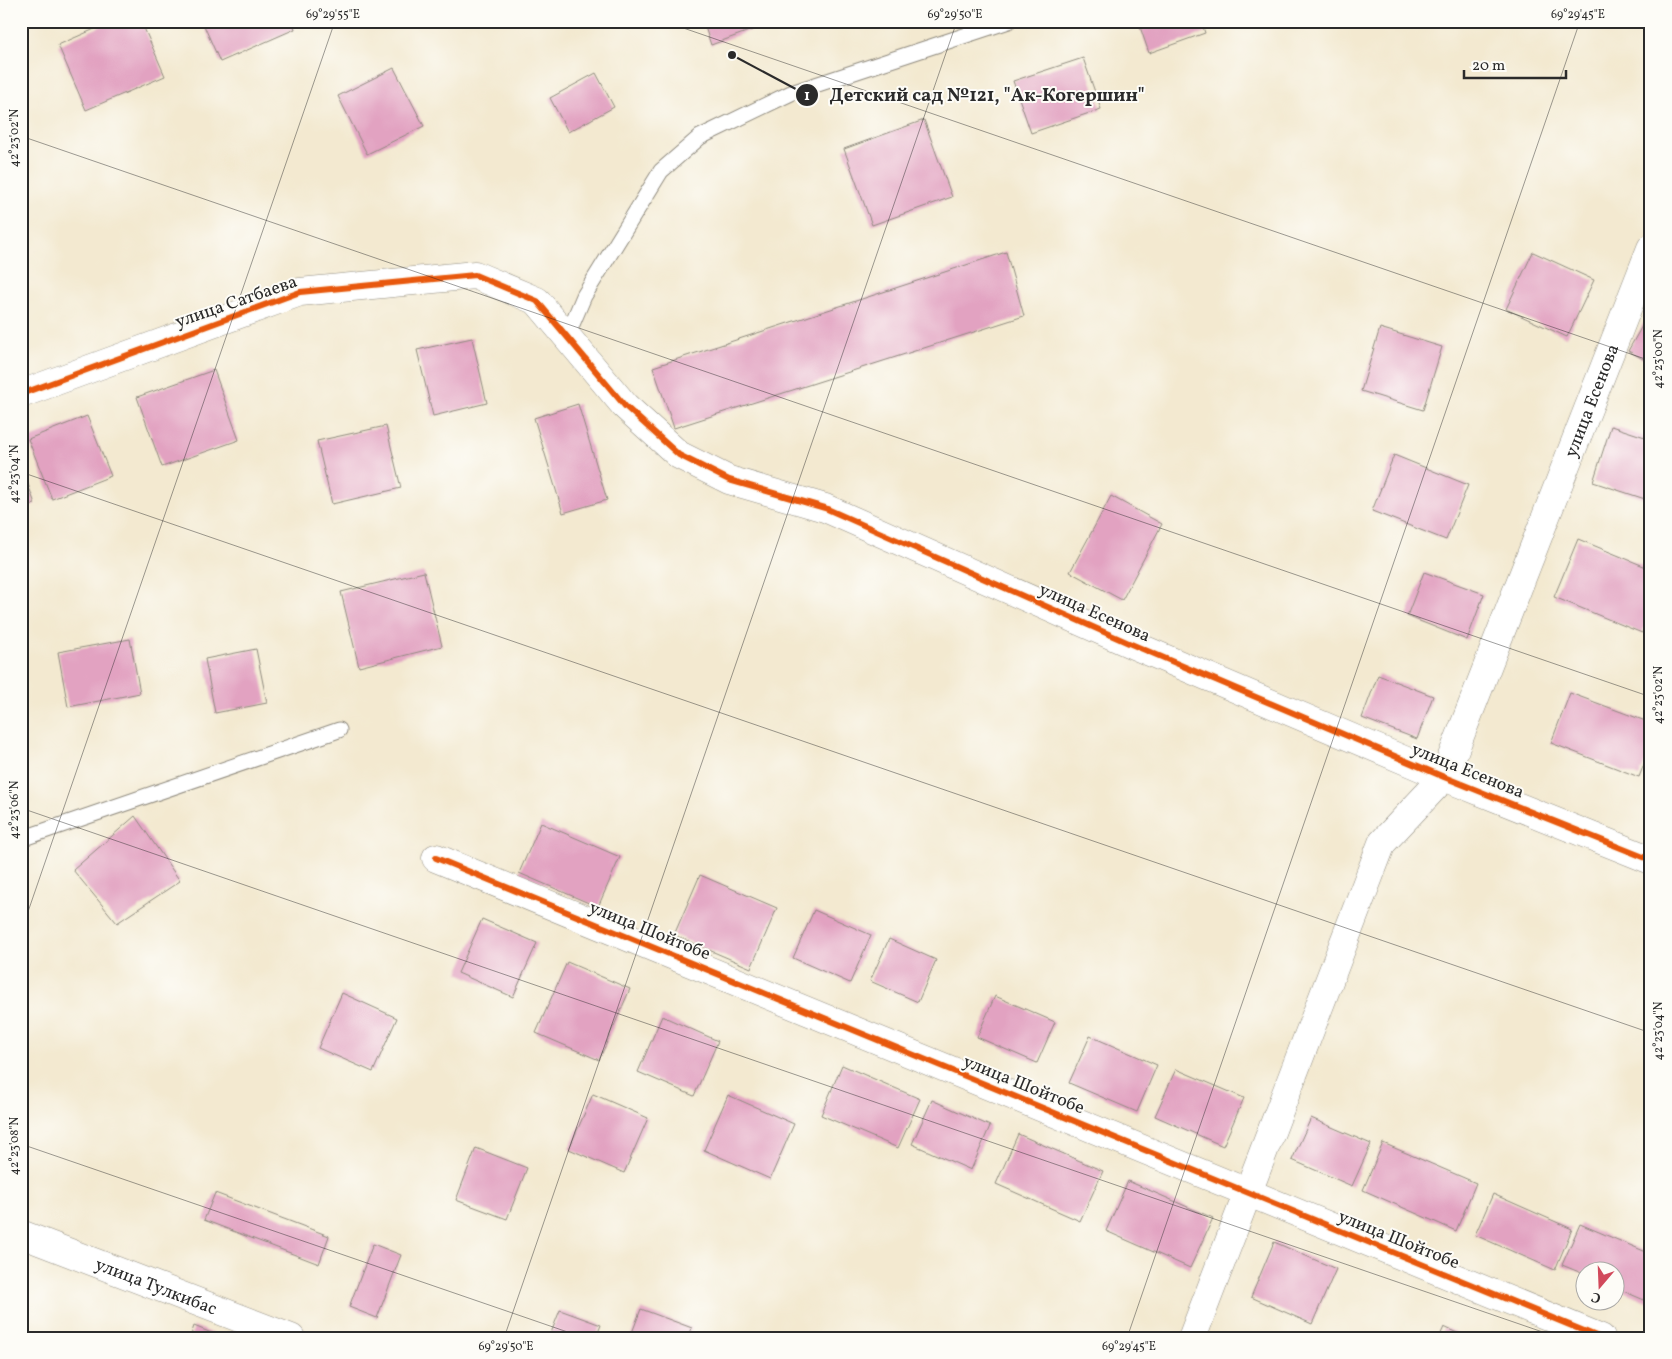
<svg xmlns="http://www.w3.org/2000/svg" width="1672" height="1359" font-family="Vollkorn,serif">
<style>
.building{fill:#e2a2c1}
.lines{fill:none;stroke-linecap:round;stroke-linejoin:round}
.service-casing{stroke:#8f8a7e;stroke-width:17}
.minor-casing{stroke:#8f8a7e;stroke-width:29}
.service{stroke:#fff;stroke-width:15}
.minor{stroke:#fff;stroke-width:28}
.cycleway-casing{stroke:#fdfcf7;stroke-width:9}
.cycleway{stroke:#e8590c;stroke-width:6}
.ticks{fill:none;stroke:#2b2b2b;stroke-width:1;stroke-opacity:0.45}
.labels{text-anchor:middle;stroke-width:4;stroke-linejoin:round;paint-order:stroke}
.street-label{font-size:18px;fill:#2b2b2b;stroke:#fdfcf7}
.leader{fill:none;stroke:#2b2b2b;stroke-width:2}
.callout-dot{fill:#2b2b2b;stroke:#fdfcf7;stroke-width:2}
.mark-label{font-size:15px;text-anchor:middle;font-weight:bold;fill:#fff}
.callout-label{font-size:19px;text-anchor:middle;font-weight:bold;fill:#2b2b2b;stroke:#fdfcf7;stroke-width:4;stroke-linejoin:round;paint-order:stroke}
.neatline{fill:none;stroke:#2b2b2b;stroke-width:2}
.ticks-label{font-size:12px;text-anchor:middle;fill:#2b2b2b}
</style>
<rect width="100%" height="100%" fill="#fdfcf7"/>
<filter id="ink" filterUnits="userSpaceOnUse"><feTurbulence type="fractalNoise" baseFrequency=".02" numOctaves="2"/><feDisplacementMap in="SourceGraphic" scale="10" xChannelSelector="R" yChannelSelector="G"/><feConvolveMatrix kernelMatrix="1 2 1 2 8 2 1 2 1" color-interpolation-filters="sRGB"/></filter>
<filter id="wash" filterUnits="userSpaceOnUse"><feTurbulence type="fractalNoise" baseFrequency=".0096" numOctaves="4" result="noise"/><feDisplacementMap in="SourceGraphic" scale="20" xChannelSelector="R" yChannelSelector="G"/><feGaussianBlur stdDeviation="1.12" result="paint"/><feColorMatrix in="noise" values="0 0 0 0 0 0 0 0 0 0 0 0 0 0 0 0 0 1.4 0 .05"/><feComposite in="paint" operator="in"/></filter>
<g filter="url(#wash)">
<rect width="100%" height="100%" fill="#f3e9d0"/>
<g id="blocks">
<path class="building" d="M113 21H141L165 76 86 110 58 45Z
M202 21H292L295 29 220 62Z
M703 21H776L711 45Z
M1138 21H1201L1205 33 1149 53Z
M1083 58 1101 109 1031 133 1013 81Z
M394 68 424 126 367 154 338 96Z
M596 73 614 107 568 132 550 98Z
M924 120 952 197 872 225 844 149Z
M1006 252 1024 316 674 428 653 367Z
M1533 252 1594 280 1567 337 1506 309Z
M1651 310V363L1628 351Z
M1380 328 1442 347 1423 410 1361 391Z
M472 338 487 403 433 416 417 350Z
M214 370 239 440 162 467 137 397Z
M578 404 607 500 563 513 534 418Z
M87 416 111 476 52 499 28 439Z
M386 426 401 488 332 504 317 441Z
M1611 426 1651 439V480L1645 499 1593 482Z
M1394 455 1468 485 1446 540 1372 511Z
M21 464 35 504 21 509Z
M1111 496 1162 524 1122 600 1070 572Z
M1578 539 1651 569V613L1642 633 1554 597Z
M424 572 442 646 359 667 341 592Z
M1424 572 1484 594 1467 640 1407 616Z
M130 639 140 693 68 707 58 652Z
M256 649 267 703 215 713 205 659Z
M1378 675 1433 696 1417 739 1362 718Z
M1570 693 1651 723V747L1639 777 1551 743Z
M135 816 180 881 117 923 73 870Z
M541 823 620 857 598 907 519 873Z
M700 875 777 908 751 968 674 935Z
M814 910 871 935 850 983 793 958Z
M482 919 537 943 513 997 458 973Z
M889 939 936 960 918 1002 870 981Z
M567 962 630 989 599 1060 536 1033Z
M342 993 397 1018 373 1072 318 1048Z
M995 996 1055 1022 1037 1063 977 1037Z
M662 1016 718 1041 694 1096 638 1072Z
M1090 1036 1157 1065 1137 1112 1069 1083Z
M842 1065 920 1099 898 1148 821 1115Z
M1176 1069 1244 1098 1223 1146 1155 1116Z
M593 1094 648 1118 624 1173 569 1149Z
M728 1095 794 1124 770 1179 704 1150Z
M932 1100 990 1126 971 1170 912 1144Z
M1311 1118 1371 1144 1352 1186 1292 1160Z
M1018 1134 1103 1171 1080 1221 996 1184Z
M1383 1143 1476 1183 1456 1231 1363 1190Z
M476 1148 527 1168 507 1219 456 1200Z
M1128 1181 1213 1218 1190 1268 1106 1231Z
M215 1193 329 1236 319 1264 204 1220Z
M1493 1194 1572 1229 1555 1270 1475 1235Z
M1580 1224 1651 1254V1303L1614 1287V1272H1584V1274L1562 1265Z
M1274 1242 1336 1269 1312 1324 1251 1297Z
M373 1244 401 1255 377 1318 349 1307Z
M641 1309 692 1328 688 1338H630Z
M560 1310 601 1325 596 1338H549Z
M194 1326 224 1338H190Z
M1444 1327 1468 1338H1439Z"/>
</g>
</g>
<g filter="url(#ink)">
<use href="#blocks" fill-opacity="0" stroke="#8f8a7e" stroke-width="1"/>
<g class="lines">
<g class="service-casing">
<path id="service" d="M567 336 584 296 661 171 700 137 791 93 1009 21
M21 839 339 730"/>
</g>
<g class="minor-casing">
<g id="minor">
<path d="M21 394 300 292 475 275 537 301 625 406 679 455 729 480 825 508 1131 644 1444 777 1651 860"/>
<path d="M436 858 1601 1338"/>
<path id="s1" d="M21 1234 291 1338"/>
<path id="s2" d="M1192 1338 1382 843 1444 777 1651 248"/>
</g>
</g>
<use href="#service" class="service"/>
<use href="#minor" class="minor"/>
<g class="cycleway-casing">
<path id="cycleway" d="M21 394 300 292 475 275 537 301 625 406 679 455 729 480 825 508 1131 644 1444 777 1651 860
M436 858 1601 1338"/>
</g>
<use href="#cycleway" class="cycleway"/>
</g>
</g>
<path class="ticks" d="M663 21 1651 361M1638 21 1651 26M21 136 1651 697M21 472 1651 1033M21 808 1560 1338M21 932 335 21M21 1144 585 1338M504 1338 957 21M1127 1338 1580 21"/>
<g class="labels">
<g class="street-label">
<text transform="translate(236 301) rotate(-19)" y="6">улица Сатбаева</text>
<text dy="6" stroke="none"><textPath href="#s2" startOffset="1025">улица Есенова</textPath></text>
<text transform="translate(1095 612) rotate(24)" y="6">улица Есенова</text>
<text transform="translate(1468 770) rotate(22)" y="6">улица Есенова</text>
<text transform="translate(650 930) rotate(22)" y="6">улица Шойтобе</text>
<text transform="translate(1024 1084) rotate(22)" y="6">улица Шойтобе</text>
<text transform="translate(1399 1239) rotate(22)" y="6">улица Шойтобе</text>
<text dy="6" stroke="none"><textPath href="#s1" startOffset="145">улица Тулкибас</textPath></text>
</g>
</g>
<path class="leader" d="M732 55L807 95"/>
<g class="callout-dot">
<circle cx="732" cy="55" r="5"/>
<circle cx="807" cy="95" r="12"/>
</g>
<g class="mark-label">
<text x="807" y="100">1</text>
</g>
<g class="callout-label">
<text x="987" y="101">Детский сад №121, "Ак-Когершин"</text>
</g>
<rect width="1672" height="1359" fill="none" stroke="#fdfcf7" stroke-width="55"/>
<g transform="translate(1600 1286) rotate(199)"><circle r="24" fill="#fdfcf7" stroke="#a9a8a5"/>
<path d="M0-4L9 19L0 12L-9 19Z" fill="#d1495b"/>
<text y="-8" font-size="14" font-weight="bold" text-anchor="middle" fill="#2b2b2b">С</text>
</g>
<path d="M1464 70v8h102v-8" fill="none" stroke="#2b2b2b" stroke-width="2.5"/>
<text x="1472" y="70" font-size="15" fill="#2b2b2b" stroke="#fdfcf7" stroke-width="4" paint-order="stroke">20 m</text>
<rect x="28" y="28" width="1616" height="1304" class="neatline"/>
<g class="ticks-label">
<text x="333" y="18">69°29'55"E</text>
<text x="955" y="18">69°29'50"E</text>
<text x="1578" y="18">69°29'45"E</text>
<text transform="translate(14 138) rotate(-90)" y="4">42°23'02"N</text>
<text transform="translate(1658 359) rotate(-90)" y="4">42°23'00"N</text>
<text transform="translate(14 474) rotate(-90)" y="4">42°23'04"N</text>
<text transform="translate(1658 695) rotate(-90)" y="4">42°23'02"N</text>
<text transform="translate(14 810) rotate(-90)" y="4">42°23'06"N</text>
<text transform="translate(1658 1031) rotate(-90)" y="4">42°23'04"N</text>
<text transform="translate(14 1146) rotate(-90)" y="4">42°23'08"N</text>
<text x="506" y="1350">69°29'50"E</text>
<text x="1129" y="1350">69°29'45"E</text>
</g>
</svg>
